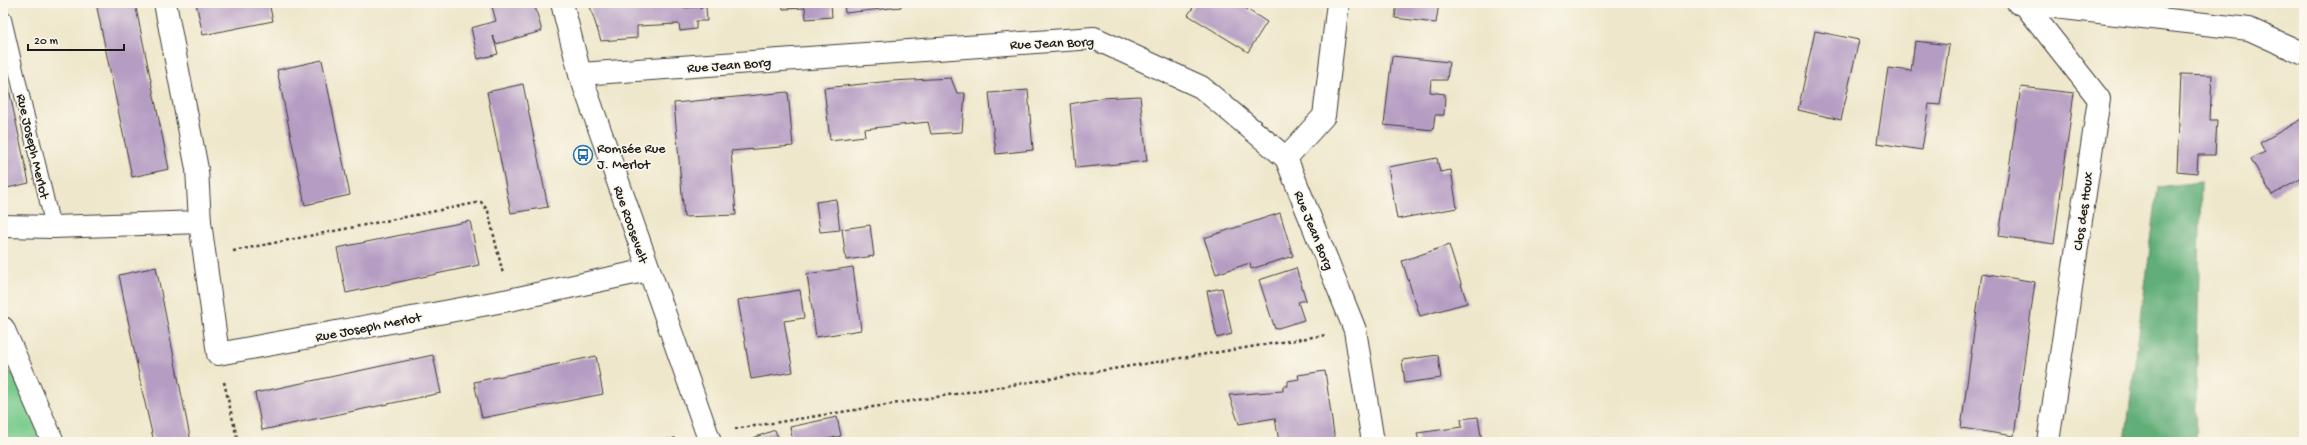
<svg xmlns="http://www.w3.org/2000/svg" width="2307" height="445" font-family="'Gochi Hand',sans-serif">
<style>
.green{fill:#78ca8c;stroke:#4a7354}
.forest{fill:#62ae78;stroke:#3f654a}
.building{fill:#b59cc3}
.lines{fill:none;stroke-linecap:round;stroke-linejoin:round}
.service-casing{stroke:#3c3a36;stroke-width:16}
.minor-casing{stroke:#3c3a36;stroke-width:24}
.secondary-casing{stroke:#3c3a36;stroke-width:24}
.path{stroke:#3c3a36;stroke-width:2.5;stroke-dasharray:3 3;stroke-linecap:butt}
.service{stroke:#fff;stroke-width:14}
.minor{stroke:#fff;stroke-width:22}
.secondary{stroke:#fff;stroke-width:22}
.labels{text-anchor:middle;stroke-width:3.5;stroke-linejoin:round;paint-order:stroke}
.street-label{font-size:14px;fill:#1c1c1c;stroke:#fbf7ec}
.poi-label{font-size:14px;fill:#1c1c1c;stroke:#fbf7ec;text-anchor:start}
</style>
<rect width="100%" height="100%" fill="#fbf7ec"/>
<filter id="ink" filterUnits="userSpaceOnUse"><feTurbulence type="fractalNoise" baseFrequency=".025" numOctaves="2"/><feDisplacementMap in="SourceGraphic" scale="8" xChannelSelector="R" yChannelSelector="G"/><feConvolveMatrix kernelMatrix="1 2 1 2 8 2 1 2 1" color-interpolation-filters="sRGB"/></filter>
<filter id="wash" filterUnits="userSpaceOnUse"><feTurbulence type="fractalNoise" baseFrequency=".012" numOctaves="4" result="noise"/><feDisplacementMap in="SourceGraphic" scale="16" xChannelSelector="R" yChannelSelector="G"/><feGaussianBlur stdDeviation="0.9" result="paint"/><feColorMatrix in="noise" values="0 0 0 0 0 0 0 0 0 0 0 0 0 0 0 0 0 1.4 0 .05"/><feComposite in="paint" operator="in"/></filter>
<g filter="url(#wash)">
<rect width="100%" height="100%" fill="#eee7cb"/>
<path class="green" d="M3 372 12 373 53 442H3Z"/>
<path class="forest" d="M2201 182 2195 442H2125L2158 187Z"/>
<g id="blocks">
<path class="building" d="M96 3H135L169 169 132 177Z
M196 3H269L273 21 203 35Z
M491 3H534L542 31 496 44 493 36 498 54 478 59 471 28 496 21Z
M589 3H679L681 8 706 7 707 21H696V29L680 31 679 24 637 26V38L601 41Z
M782 3H831L832 17 806 19 805 8 783 9Z
M844 3H900L901 7 845 13Z
M1196 3H1237L1267 22 1248 52 1188 15Z
M1397 3H1439L1436 23 1395 18Z
M1815 31 1859 40 1841 120 1798 110Z
M1915 41 1949 45 1940 105 1929 104 1922 150 1877 143 1888 68 1911 71Z
M1392 56 1449 62 1447 80H1431L1430 92 1445 94 1444 115H1435L1433 130 1384 125Z
M322 60 350 195 305 205 277 70Z
M3 61 29 183 3 189Z
M2181 74 2212 75 2210 120H2217L2215 155H2198L2197 173 2177 171Z
M951 78 957 93H965L962 132 931 134 928 122 864 129 865 136 830 140 824 88 891 81Z
M523 84 548 207 511 213 487 92Z
M2021 87 2074 93 2054 244 1999 236Z
M1028 90 1033 150 996 154 989 93Z
M788 92 793 146 731 151 736 215 684 217 674 103Z
M1140 96 1147 161 1076 168 1070 104 1102 98Z
M2304 118V177L2272 195 2251 159 2265 152 2260 143Z
M1437 158 1440 172 1451 170 1457 208 1397 219 1388 167Z
M836 199 840 230 820 232 816 202Z
M1280 213 1293 256 1251 269 1250 263 1216 274 1204 238Z
M470 221 479 265 346 293 337 248Z
M870 225 874 256 846 260 842 229Z
M1449 245 1467 303 1420 316 1402 261Z
M156 267 191 442H154L142 390 119 275Z
M853 267 861 330 816 337 807 274Z
M1296 268 1306 300 1298 302 1304 320 1275 329 1259 280Z
M1982 273 2035 282 2014 436 1961 428Z
M1222 288 1232 334 1217 338 1207 291Z
M800 290 804 318 784 321 793 372 751 379 738 300Z
M433 355 441 393 262 430 255 393Z
M1438 355 1441 378 1405 383 1402 360Z
M596 356 603 394 482 418 474 382Z
M1325 371 1335 442H1279L1275 418 1239 424 1229 395 1283 391V386H1288V381L1299 379 1298 375Z
M837 417 841 436 815 442H793L790 427Z
M1478 417 1482 442H1419L1417 433 1462 427 1461 419Z
M775 430 780 442H742Z"/>
</g>
</g>
<g filter="url(#ink)">
<use href="#blocks" fill-opacity="0" stroke="#3c3a36" stroke-width="1"/>
<g class="lines">
<g class="service-casing">
<path id="service" d="M4 19 53 227"/>
</g>
<g class="minor-casing">
<path id="minor" d="M165 3 197 169 200 222
M2018 3 2249 29 2304 54
M2025 5 2099 99 2048 442
M580 74 1094 38 1201 87 1286 158 1355 330 1373 442
M1286 158 1324 116 1338 3
M3 226 53 227 200 222 218 354 509 300 648 270
M3 328 53 442"/>
</g>
<g class="secondary-casing">
<path id="secondary" d="M562 3 580 74 710 442"/>
</g>
<path class="path" d="M233 251 481 202 488 211 503 274
M224 382 238 442
M735 429 1326 335
M655 442 678 438"/>
<use href="#service" class="service"/>
<use href="#minor" class="minor"/>
<use href="#secondary" class="secondary"/>
</g>
</g>
<defs>
<g id="bus-ring" transform="scale(1)"><circle r="9.5" fill="#fbf7ec" stroke="#1f6fb2" stroke-width="1.5"/><path d="M-5-6H5V4H4V6H2V4H-2V6H-4V4H-5ZM-3.5-4V0h7V-4ZM-3.5 1.2v1.5H-2V1.2ZM2 1.2v1.5H3.5V1.2Z" fill="#1f6fb2"/></g>
</defs>
<g fill-rule="evenodd">
<use href="#bus-ring" x="583" y="155"/>
</g>
<g class="labels">
<g class="street-label">
<text transform="translate(1052 42) rotate(-2)" y="5">Rue Jean Borg</text>
<text transform="translate(729 64) rotate(-4)" y="5">Rue Jean Borg</text>
<text transform="translate(34 146) rotate(77)" y="5">Rue Joseph Merlot</text>
<text transform="translate(2082 211) rotate(-82)" y="5">Clos des Houx</text>
<text transform="translate(632 224) rotate(71)" y="5">Rue Roosevelt</text>
<text transform="translate(1315 230) rotate(68)" y="5">Rue Jean Borg</text>
<text transform="translate(368 326) rotate(-11)" y="5">Rue Joseph Merlot</text>
</g>
<g class="poi-label">
<text x="597" y="152">Romsée Rue<tspan x="597" dy="16">J. Merlot</tspan></text>
</g>
</g>
<rect width="2307" height="445" fill="none" stroke="#fbf7ec" stroke-width="16"/>
<path d="M28 44v6h96v-6" fill="none" stroke="#1c1c1c" stroke-width="2"/>
<text x="34" y="44" font-size="12" fill="#1c1c1c" stroke="#fbf7ec" stroke-width="3" paint-order="stroke">20 m</text>
</svg>
